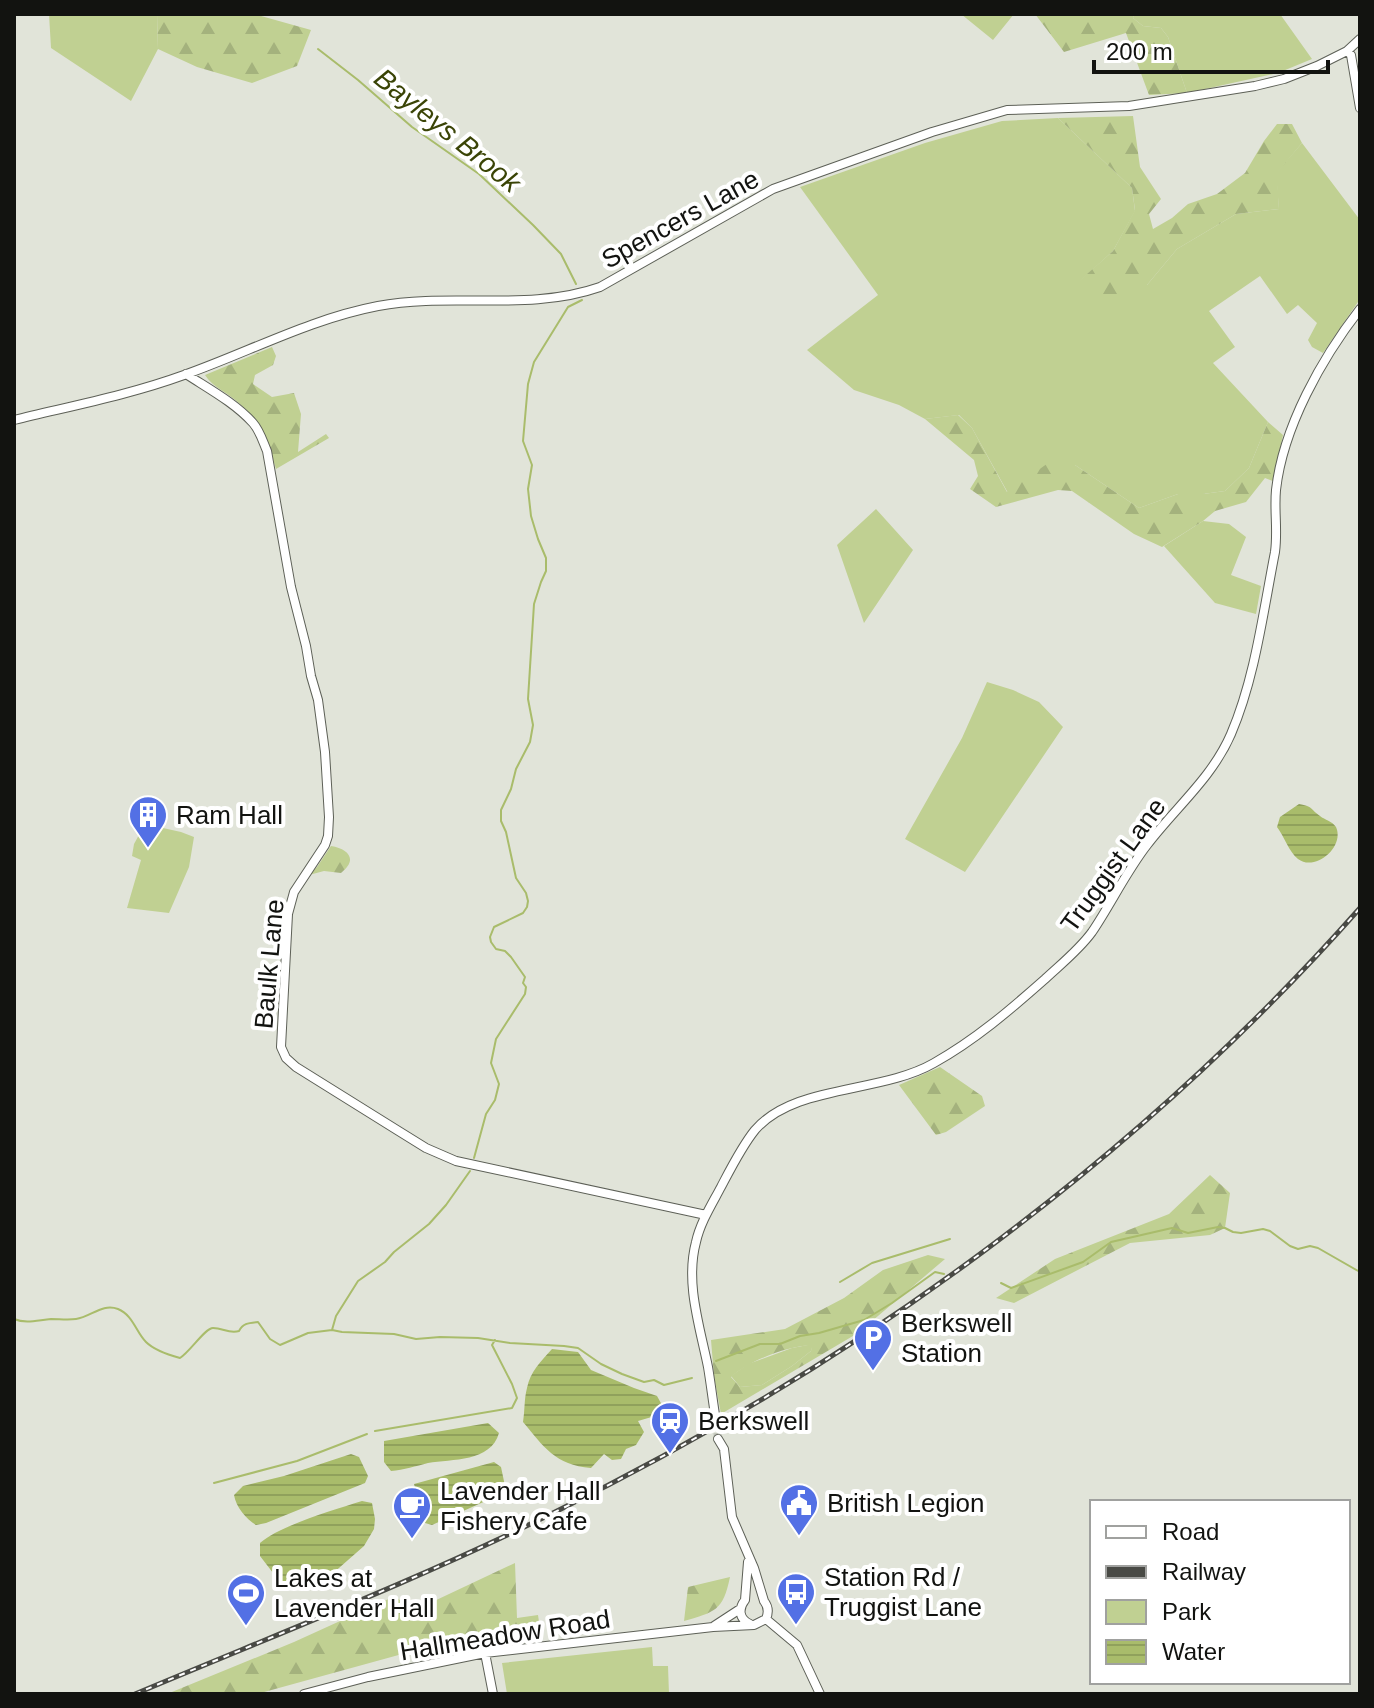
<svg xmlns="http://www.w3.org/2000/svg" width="1374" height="1708" font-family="Arial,sans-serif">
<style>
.green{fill:#c0d092}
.forest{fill:url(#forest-firs);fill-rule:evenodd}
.water{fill:url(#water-rules)}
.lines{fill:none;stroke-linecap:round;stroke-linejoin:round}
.stream{stroke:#a9bc6b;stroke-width:2}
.minor-tunnel{stroke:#c2c5bb;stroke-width:8;stroke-dasharray:8 4;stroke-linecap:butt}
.minor-casing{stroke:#5d6057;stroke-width:10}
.minor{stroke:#fff;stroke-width:8}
.rail-casing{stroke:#494a45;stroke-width:5}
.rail{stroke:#fff;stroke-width:2;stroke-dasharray:6;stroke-linecap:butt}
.labels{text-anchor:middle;stroke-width:8;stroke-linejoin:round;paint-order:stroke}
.street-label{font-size:26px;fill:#121310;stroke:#fff}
.poi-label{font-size:26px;fill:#121310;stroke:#fff;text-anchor:start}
.water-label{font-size:28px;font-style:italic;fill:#3a4406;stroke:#fff}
</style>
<defs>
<pattern id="forest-firs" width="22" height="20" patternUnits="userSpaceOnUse" patternTransform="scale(2)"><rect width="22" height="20" fill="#c0d092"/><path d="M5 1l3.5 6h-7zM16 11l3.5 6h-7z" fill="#a4b27d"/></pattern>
<pattern id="water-rules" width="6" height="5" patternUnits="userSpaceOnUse" patternTransform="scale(2)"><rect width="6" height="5" fill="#a9bc6b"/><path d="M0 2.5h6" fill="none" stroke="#90a15c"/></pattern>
</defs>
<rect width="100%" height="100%" fill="#e1e4d9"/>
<path class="green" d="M49 14H157L158 49 131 101 51 48Z
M961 14H1014L993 40Z
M1134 14H1280L1312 59 1278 73 1187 93 1168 37 1161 28 1143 26 1133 18Z
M1058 118 1132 188 1135 211 1113 251 1079 282 1147 285 1177 249 1236 214 1279 209 1276 173 1302 143 1360 220V299L1323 353 1312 347 1308 340 1317 323 1298 305 1287 314 1260 276 1209 311 1235 347 1213 363 1268 422 1249 468 1225 491 1203 494H1178L1139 508 1075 465 1008 493 972 428 959 415 925 419 899 405 854 390 807 350 878 295 800 187 925 143 1002 121Z
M876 509 913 550 864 623 837 545Z
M1203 521 1229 524 1246 537 1231 575 1261 586 1256 614 1215 603 1164 546Z
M987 682 1013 690 1039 702 1063 727 965 872 905 839 962 738Z
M145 824 181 832 194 837 189 867 169 913 127 908 141 860 132 856 134 844Z
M813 1344 811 1351 792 1366 762 1385 740 1387 731 1376 748 1364 792 1348Z
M652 1647 653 1666H668L669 1694H507L502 1663Z"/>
<path class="forest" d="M157 14H254L311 30 297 66 252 83 197 67 158 49Z
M1035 14H1134L1133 18 1143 26 1161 28 1168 37 1187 93 1149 95 1126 33 1064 52Z
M1133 116 1140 167 1161 199 1149 214 1153 229 1172 218 1188 204 1217 194 1245 173 1264 141 1277 124H1292L1302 143 1277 173 1279 209 1236 214 1177 249 1147 285 1121 296 1094 297 1078 282 1113 251 1135 210 1132 188 1058 118Z
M272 347 276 356 273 365 255 375 253 384 272 397 294 393 301 414 298 452 326 434 329 438 276 469C266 434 264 424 234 399 224 391 213 387 205 375Z
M958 415 972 428 1007 492 1051 461 1075 465 1139 508 1178 494H1203L1225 491 1249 468 1268 422 1283 435 1273 481 1265 478 1246 502 1215 511 1203 521 1162 547 1134 534 1072 491 1058 490 996 507 970 489 978 476 974 460 925 419Z
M331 846C349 849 358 860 341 873L324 871 309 875 317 867Z
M940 1067 982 1096 985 1106 946 1132 936 1135 899 1085Z
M1210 1175 1230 1193 1225 1228 1210 1235 1130 1243 1014 1303 996 1298 1055 1259 1169 1214Z
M928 1255 945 1259 858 1333 721 1414 714 1376 711 1340 785 1329 844 1298 883 1270ZM812 1345 811 1351 792 1366 762 1385 740 1387 731 1377C750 1360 788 1346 812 1345Z
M515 1563 517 1618 538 1615 541 1635 424 1648 257 1694H167L294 1642 395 1596 413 1611Z
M730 1577C723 1611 715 1612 684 1621L688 1587Z"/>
<path class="water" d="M1299 804C1314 807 1309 808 1320 816 1325 820 1332 821 1336 827 1345 847 1315 872 1298 859 1289 852 1284 836 1277 827L1280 817Z
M552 1349 578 1352 591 1370 634 1388 657 1396 662 1405 655 1416 638 1421 644 1432 636 1445 626 1449 621 1459 612 1460 604 1454 591 1468C555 1465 544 1447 523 1422 525 1410 524 1399 527 1388 530 1372 541 1361 552 1349Z
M488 1423 499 1433C491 1462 452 1459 428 1463 416 1466 404 1470 391 1471L384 1462V1441Z
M351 1454 359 1457 368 1476 365 1483 266 1523 256 1525C246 1519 236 1507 234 1495L243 1486 284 1476Z
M494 1462 501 1467 505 1486 499 1495 432 1525 425 1523 414 1484Z
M362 1501 372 1503 375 1519 374 1529 364 1546 323 1582 294 1589 280 1582 260 1556V1543C281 1525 334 1510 362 1501Z"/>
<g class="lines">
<path class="stream" d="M318 49 358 80 412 127 479 174 533 225 561 254 576 284
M474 1158 486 1114 495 1100 499 1084 491 1063 496 1039 525 994 526 987 523 983 525 977 511 957 505 951 496 949 491 942 490 937 494 927 523 913 527 907 528 901 526 893 516 878 506 832 501 821V810L511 789 516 769 530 742 533 725 528 699 534 604 541 582 546 571V558L538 539 531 516 528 489 532 465 523 441 528 384 534 362 568 307 582 300
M840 1282 872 1263 950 1239
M1001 1283 1011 1288 1083 1262 1111 1242 1172 1228 1188 1233 1218 1227 1225 1228 1233 1232 1241 1233 1263 1229 1270 1231 1290 1246 1298 1249 1310 1246 1318 1248 1360 1272
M14 1319C26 1324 38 1320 51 1319 59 1319 68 1320 76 1319 91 1317 102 1303 118 1309 133 1315 136 1332 146 1342 154 1350 169 1355 180 1358 190 1352 205 1328 213 1328 223 1328 229 1334 239 1331 243 1323 249 1323 258 1322L270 1339 280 1345 308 1333 332 1330 342 1332 394 1334 416 1339 440 1337 478 1338 510 1343 564 1346 578 1348 601 1364 622 1374 644 1382 654 1380 664 1385 692 1378
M332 1330 336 1316 358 1281 385 1262 394 1252 429 1224 446 1205 470 1171
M716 1361 760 1344H780L800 1336 819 1333 864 1320 892 1303 935 1272 944 1274
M375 1431 512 1408 517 1398 512 1384 492 1345 495 1340
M214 1483 297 1461 367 1434"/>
<path class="minor-tunnel" d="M716 1421 718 1439"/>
<g class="minor-casing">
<path id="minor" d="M1347 51 1351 55 1360 108
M186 374C209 389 235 403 253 423 260 431 263 442 267 451L291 587 306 646 311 676 318 700 325 752 329 817 328 836 325 845 294 892 288 914 281 1047 286 1058 296 1067 397 1130 426 1148 456 1161 706 1215
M14 420C71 406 129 395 184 375 249 352 310 319 378 306 451 292 529 312 600 287L773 189 932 132 1007 110 1129 106 1255 86 1284 79 1317 66 1347 51 1360 39
M716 1421C713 1403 711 1385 708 1367 700 1327 685 1283 696 1242 700 1223 712 1204 721 1187 731 1168 742 1146 755 1130 795 1084 880 1094 934 1063 975 1040 1010 1010 1045 979 1061 964 1079 950 1092 932 1111 904 1126 872 1147 845 1175 808 1212 778 1231 734 1255 678 1263 613 1275 552 1278 530 1274 511 1276 490 1283 427 1322 358 1360 309
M718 1439 724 1449 732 1517 754 1568 764 1601C768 1606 769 1612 766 1619
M748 1562 745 1600C738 1609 739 1619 750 1624
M766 1619 797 1645 820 1694
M714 1626 740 1609
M485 1653 493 1694
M304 1694 368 1677 485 1653 713 1627 754 1625 766 1619"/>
</g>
<use href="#minor" class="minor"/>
<g class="rail-casing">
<path id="rail" d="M135 1694C275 1635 418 1580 555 1512 856 1364 1137 1160 1360 908"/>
</g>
<use href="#rail" class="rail"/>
</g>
<defs>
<g id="building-pin" transform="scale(2)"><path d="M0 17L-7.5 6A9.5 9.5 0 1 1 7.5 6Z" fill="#5370e5" stroke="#fff"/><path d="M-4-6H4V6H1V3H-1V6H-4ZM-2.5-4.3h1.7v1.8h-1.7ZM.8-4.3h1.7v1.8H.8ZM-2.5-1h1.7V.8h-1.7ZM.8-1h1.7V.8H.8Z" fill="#fff"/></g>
<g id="parking-pin" transform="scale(2)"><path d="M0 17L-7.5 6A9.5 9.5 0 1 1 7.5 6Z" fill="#5370e5" stroke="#fff"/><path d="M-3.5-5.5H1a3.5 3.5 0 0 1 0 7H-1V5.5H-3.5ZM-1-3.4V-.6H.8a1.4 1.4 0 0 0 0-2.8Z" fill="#fff"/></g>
<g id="station-pin" transform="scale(2)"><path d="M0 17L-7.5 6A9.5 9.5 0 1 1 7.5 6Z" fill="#5370e5" stroke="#fff"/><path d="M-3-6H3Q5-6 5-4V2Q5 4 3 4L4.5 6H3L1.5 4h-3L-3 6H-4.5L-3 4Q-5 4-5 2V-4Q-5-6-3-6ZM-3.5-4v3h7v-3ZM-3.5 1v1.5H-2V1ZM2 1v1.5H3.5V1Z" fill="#fff"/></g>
<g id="civic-pin" transform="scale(2)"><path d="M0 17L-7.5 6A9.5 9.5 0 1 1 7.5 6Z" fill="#5370e5" stroke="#fff"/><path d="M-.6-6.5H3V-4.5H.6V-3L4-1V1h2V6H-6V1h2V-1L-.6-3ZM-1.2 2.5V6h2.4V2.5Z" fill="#fff"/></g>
<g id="cafe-pin" transform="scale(2)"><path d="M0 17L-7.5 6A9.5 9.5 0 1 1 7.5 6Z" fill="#5370e5" stroke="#fff"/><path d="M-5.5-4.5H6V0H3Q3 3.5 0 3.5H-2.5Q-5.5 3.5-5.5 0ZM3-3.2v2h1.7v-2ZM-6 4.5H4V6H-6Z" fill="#fff"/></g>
<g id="bus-pin" transform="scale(2)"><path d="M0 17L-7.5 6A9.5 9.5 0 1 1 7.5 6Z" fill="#5370e5" stroke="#fff"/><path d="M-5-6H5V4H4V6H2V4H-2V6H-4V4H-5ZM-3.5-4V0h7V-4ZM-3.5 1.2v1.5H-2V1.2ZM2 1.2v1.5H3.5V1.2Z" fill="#fff"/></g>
<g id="stadium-pin" transform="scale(2)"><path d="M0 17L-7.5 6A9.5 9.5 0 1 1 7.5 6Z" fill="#5370e5" stroke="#fff"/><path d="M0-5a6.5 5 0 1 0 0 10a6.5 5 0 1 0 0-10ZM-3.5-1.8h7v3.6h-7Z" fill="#fff"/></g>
</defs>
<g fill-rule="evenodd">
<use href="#building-pin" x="148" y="815"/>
<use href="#parking-pin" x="873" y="1338"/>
<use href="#station-pin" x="670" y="1421"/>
<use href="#civic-pin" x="799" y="1503"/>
<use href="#cafe-pin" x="412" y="1506"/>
<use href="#bus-pin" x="796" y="1592"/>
<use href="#stadium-pin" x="246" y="1593"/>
</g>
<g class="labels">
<g class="street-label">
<text transform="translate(680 219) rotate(-29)" y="9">Spencers Lane</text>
<text transform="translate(1113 865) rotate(-54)" y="9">Truggist Lane</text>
<text transform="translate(269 964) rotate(-85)" y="9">Baulk Lane</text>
<text transform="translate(505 1635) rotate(-9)" y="9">Hallmeadow Road</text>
</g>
<g class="poi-label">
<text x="176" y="824">Ram Hall</text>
<text x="901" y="1332">Berkswell<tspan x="901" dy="30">Station</tspan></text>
<text x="698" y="1430">Berkswell</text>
<text x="440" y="1500">Lavender Hall<tspan x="440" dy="30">Fishery Cafe</tspan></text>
<text x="827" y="1512">British Legion</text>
<text x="824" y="1586">Station Rd /<tspan x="824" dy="30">Truggist Lane</tspan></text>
<text x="274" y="1587">Lakes at<tspan x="274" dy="30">Lavender Hall</tspan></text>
</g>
<g class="water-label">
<text transform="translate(448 130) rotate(39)" y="10">Bayleys Brook</text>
</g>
</g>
<rect width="1374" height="1708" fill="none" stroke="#121310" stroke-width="32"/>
<rect x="1090" y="1500" width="260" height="184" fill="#ffffff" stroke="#a0a19f" stroke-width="2"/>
<rect x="1106" y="1526" width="40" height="12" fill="#ffffff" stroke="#a0a19f" stroke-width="2"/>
<text x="1162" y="1540" font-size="24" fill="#121310">Road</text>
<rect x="1106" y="1566" width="40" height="12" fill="#494a45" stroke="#a0a19f" stroke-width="2"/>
<text x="1162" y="1580" font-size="24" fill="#121310">Railway</text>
<rect x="1106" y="1600" width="40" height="24" fill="#c0d092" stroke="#a0a19f" stroke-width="2"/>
<text x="1162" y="1620" font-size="24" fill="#121310">Park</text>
<rect x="1106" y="1640" width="40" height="24" fill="url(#water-rules)" stroke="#a0a19f" stroke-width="2"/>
<text x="1162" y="1660" font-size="24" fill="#121310">Water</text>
<path d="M1094 60v12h234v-12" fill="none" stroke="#121310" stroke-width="4"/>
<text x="1106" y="60" font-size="24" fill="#121310" stroke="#ffffff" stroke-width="6" paint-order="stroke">200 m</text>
</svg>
